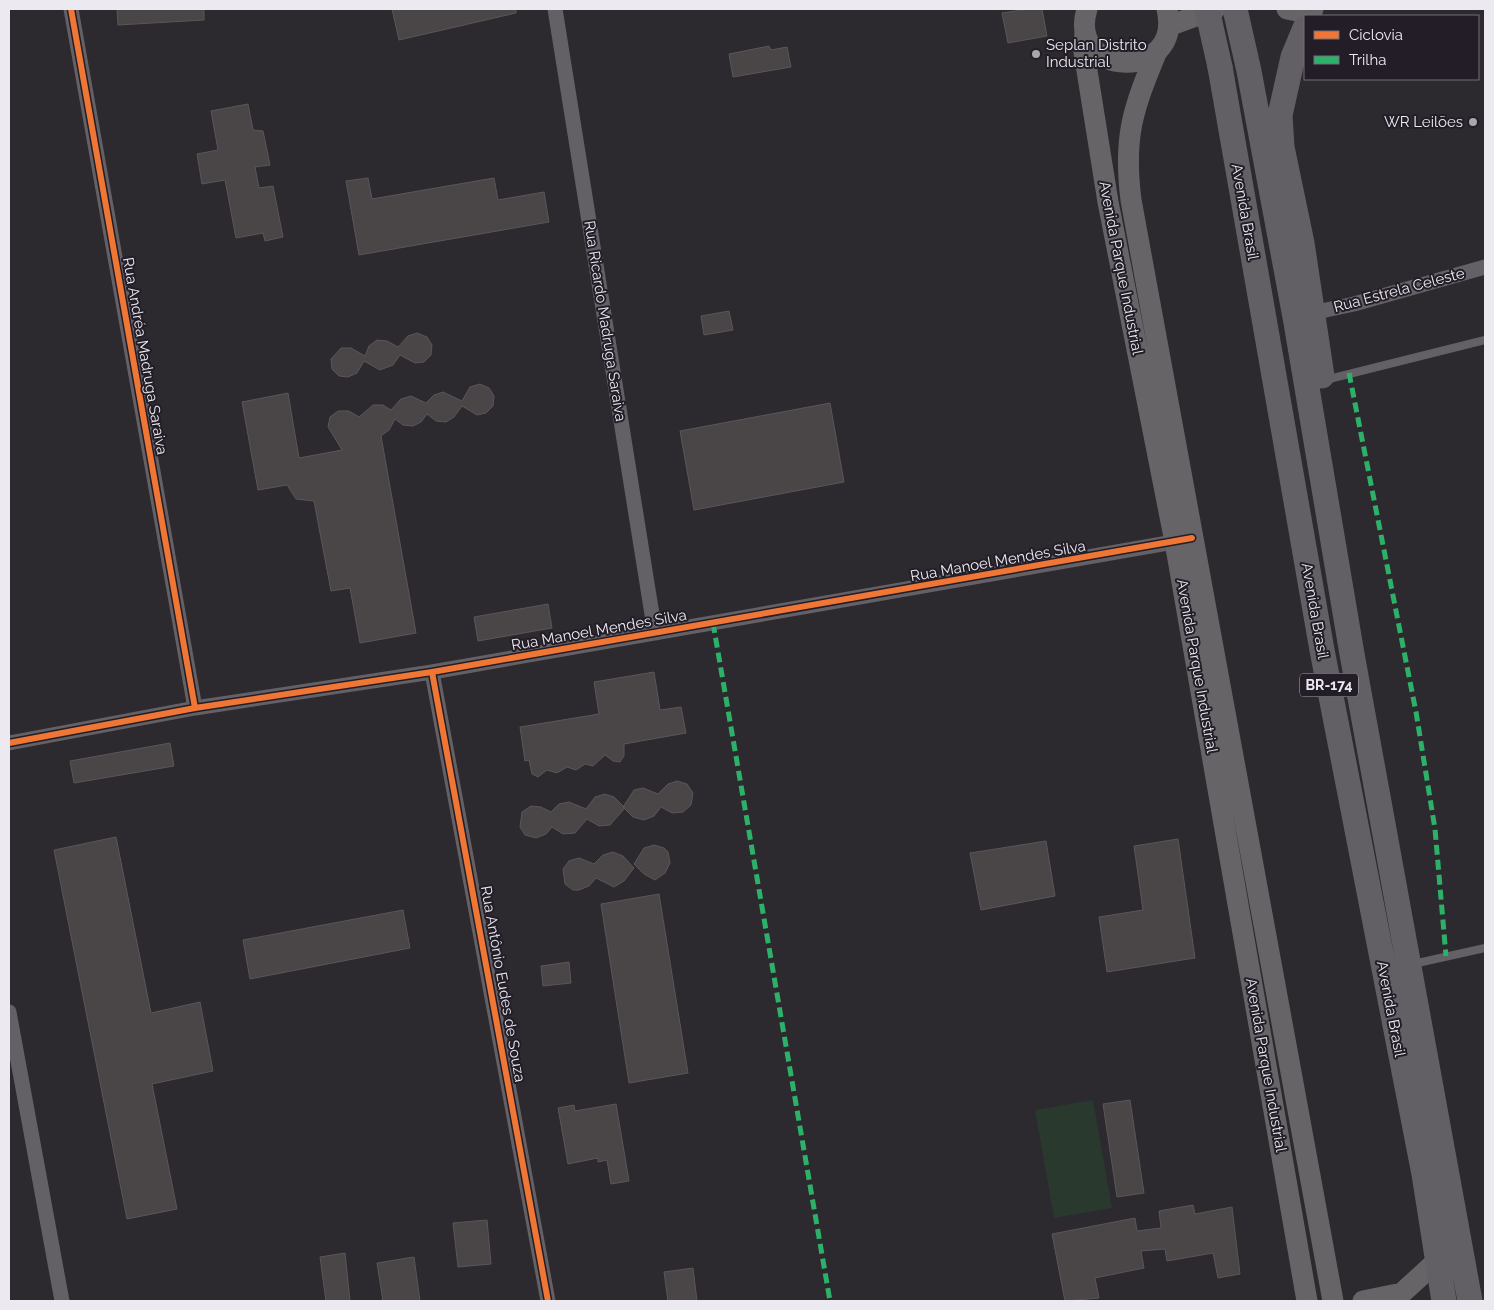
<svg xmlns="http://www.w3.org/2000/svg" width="1494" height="1310" font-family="Raleway,sans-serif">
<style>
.green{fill:#29392e}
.building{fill:#4a4648;stroke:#5b5658}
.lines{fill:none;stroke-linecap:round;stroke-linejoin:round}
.service{stroke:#636165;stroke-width:8}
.minor{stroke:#636165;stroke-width:15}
.secondary{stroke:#666467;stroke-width:21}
.trunk{stroke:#626065;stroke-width:25}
.trunk-bridge{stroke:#626065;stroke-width:25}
.quiet{stroke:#2db169;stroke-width:5;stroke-dasharray:10 5;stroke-linecap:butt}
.cycleway-casing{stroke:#221d27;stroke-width:9}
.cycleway{stroke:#f07635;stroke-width:6}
.poi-dot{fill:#a9a6ac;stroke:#221d27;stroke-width:2}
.labels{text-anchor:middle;stroke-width:4;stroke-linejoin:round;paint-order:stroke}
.shield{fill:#221d27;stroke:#afacb4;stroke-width:1}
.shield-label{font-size:14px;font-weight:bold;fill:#ece9f0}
.poi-label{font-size:15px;fill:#ece9f0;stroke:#221d27;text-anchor:start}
.street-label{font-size:15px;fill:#ece9f0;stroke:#221d27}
</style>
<rect width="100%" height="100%" fill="#2c292f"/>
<path class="green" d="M1093 1100 1112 1208 1054 1218 1035 1110Z"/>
<path class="building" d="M117 9H204V20L118 25Z
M392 9H516V13L399 40Z
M1029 9H1042L1047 36 1008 43 1002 13Z
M769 46 771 50 787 47 791 67 733 77 729 54Z
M248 104 253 130 263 131 270 165 255 167 259 188 273 186 283 237 265 241 263 233 236 238 225 180 202 184 197 154 218 150 211 111Z
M368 178 372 199 494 178 498 200 544 192 549 222 359 255 346 181Z
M729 311 733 330 704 335 701 316Z
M417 333 427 337 432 345 431 355 424 362 415 363 400 355 393 365 380 370 364 361 357 373 348 377 339 376 332 369 331 359 341 348H351L365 356 369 346 377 340 387 341 398 347 408 336Z
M480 384 489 388 494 396 493 406 486 413 477 415 462 406 454 417 446 422 436 421 427 414 421 422 413 426 403 425 395 419 389 430 381 436 416 633 360 643 350 588 331 591 314 501 296 499 287 485 258 490 242 402 288 393 299 458 342 450 328 427 330 417 338 411H349L359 417 373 405H383L391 410 401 399 411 396 426 403 434 395 443 392 462 401 470 387Z
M830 403 844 482 694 510 680 431Z
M548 604 552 628 478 641 474 617Z
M654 672 660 710 681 707 686 733 624 744V756L620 762 613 761 605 755 593 766 585 764 576 770 567 767 557 773 547 770 538 777 532 774 529 760 525 761 520 727 599 714 594 682Z
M170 743 174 766 74 783 70 761Z
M677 781 687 784 693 793 691 805 683 812 672 813 661 807 654 816 644 820 633 817 623 807 634 790 643 788 658 794 668 784Z
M605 794 614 797 625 808 610 825 599 826 587 819 575 833 563 834 552 827 546 834 536 838 525 835 520 827 522 812 531 806 541 807 551 812 559 804 569 802 586 809 595 797Z
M116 837 151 1013 200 1002 213 1071 152 1084 177 1209 127 1219 54 850Z
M1178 839 1195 958 1107 972 1099 917 1143 910 1134 846Z
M1046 841 1055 896 981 910 970 853Z
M654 845 664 848 668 852 670 863 665 873 655 880 644 874 634 864 644 848Z
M613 852 623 856 634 868 624 881 614 887 596 878 589 886 579 890H573L565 884 563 869 569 861 579 858 594 864 603 855Z
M659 894 688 1073 629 1083 601 904Z
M403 910 410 948 250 979 243 940Z
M569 962 571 983 543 986 541 966Z
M1130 1100 1144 1193 1117 1197 1103 1104Z
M616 1104 629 1181 611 1184 607 1160 598 1162V1158L568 1164 558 1108 574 1105 575 1111Z
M1193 1205 1195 1214 1232 1207 1240 1274 1218 1278 1213 1253 1167 1261 1165 1249 1141 1251 1144 1268 1095 1278 1099 1298 1065 1301 1052 1234 1135 1218 1137 1231 1161 1228 1159 1211Z
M487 1220 491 1264 458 1267 453 1223Z
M345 1253 350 1301H326L320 1257Z
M414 1257 420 1301H383L377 1263Z
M693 1268 697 1301H668L664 1272Z"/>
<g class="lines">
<path class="service" d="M1325 380 1485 340
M1413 964 1485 948"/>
<path class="minor" d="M71 9 195 708
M555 9 655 633
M1312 313 1354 304 1485 267
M432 672 548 1301
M9 743 195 708 432 672 1185 540
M9 1012 62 1301"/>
<path class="secondary" d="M1087 9C1066 78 1184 82 1167 9
M1287 9 1302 12 1313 9
M1169 26 1215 9
M1085 31 1084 52 1108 202 1175 542 1307 1301
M1157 51C1133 109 1123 136 1131 200L1333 1301
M1363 1301 1402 1293 1437 1261"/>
<path class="trunk" d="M1235 9 1249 71 1295 317 1352 654 1470 1301
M1305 28 1293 57 1280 115 1282 147 1302 243 1322 376
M1220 67 1322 650 1424 1174 1444 1301"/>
<path class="trunk-bridge" d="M1207 9 1220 67"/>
<path class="quiet" d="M1349 373 1416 712 1435 829 1446 956
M713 623 830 1301"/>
<g class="cycleway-casing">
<path id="cycleway" d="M71 9 195 708
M432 672 548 1301
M9 743 195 708 432 672 1192 538"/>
</g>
<use href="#cycleway" class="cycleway"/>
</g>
<g class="poi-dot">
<circle cx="1036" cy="54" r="5"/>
<circle cx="1473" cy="122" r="5"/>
</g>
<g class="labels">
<rect class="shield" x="1300" y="673.5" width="58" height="23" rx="4"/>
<g class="shield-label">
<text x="1329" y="690">BR-174</text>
</g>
<g class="poi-label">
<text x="1046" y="50">Seplan Distrito<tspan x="1046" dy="17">Industrial</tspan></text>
<text x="1463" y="127" text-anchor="end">WR Leilões</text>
</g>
<g class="street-label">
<text transform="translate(1245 212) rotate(80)" y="5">Avenida Brasil</text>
<text transform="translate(1121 268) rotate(79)" y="5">Avenida Parque Industrial</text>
<text transform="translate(1399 290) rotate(-15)" y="5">Rua Estrela Celeste</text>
<text transform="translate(605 321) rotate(81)" y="5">Rua Ricardo Madruga Saraiva</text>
<text transform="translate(145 356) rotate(80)" y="5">Rua Andréa Madruga Saraiva</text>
<text transform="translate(998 561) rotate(-10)" y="5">Rua Manoel Mendes Silva</text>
<text transform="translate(1315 611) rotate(80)" y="5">Avenida Brasil</text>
<text transform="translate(599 630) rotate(-10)" y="5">Rua Manoel Mendes Silva</text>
<text transform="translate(1197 666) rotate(80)" y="5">Avenida Parque Industrial</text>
<text transform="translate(503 984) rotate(80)" y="5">Rua Antônio Eudes de Souza</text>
<text transform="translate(1391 1009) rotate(79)" y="5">Avenida Brasil</text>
<text transform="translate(1266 1065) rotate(80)" y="5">Avenida Parque Industrial</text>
</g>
</g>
<rect width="1494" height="1310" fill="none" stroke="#ece9f0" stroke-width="20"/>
<rect x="1304" y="15" width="175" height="65" fill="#221d27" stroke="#736f77"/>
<rect x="1314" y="31" width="25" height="8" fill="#f07635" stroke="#736f77"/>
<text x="1349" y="40" font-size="15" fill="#ece9f0">Ciclovia</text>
<rect x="1314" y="56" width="25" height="8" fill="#2db169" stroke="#736f77"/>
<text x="1349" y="65" font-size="15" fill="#ece9f0">Trilha</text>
</svg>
